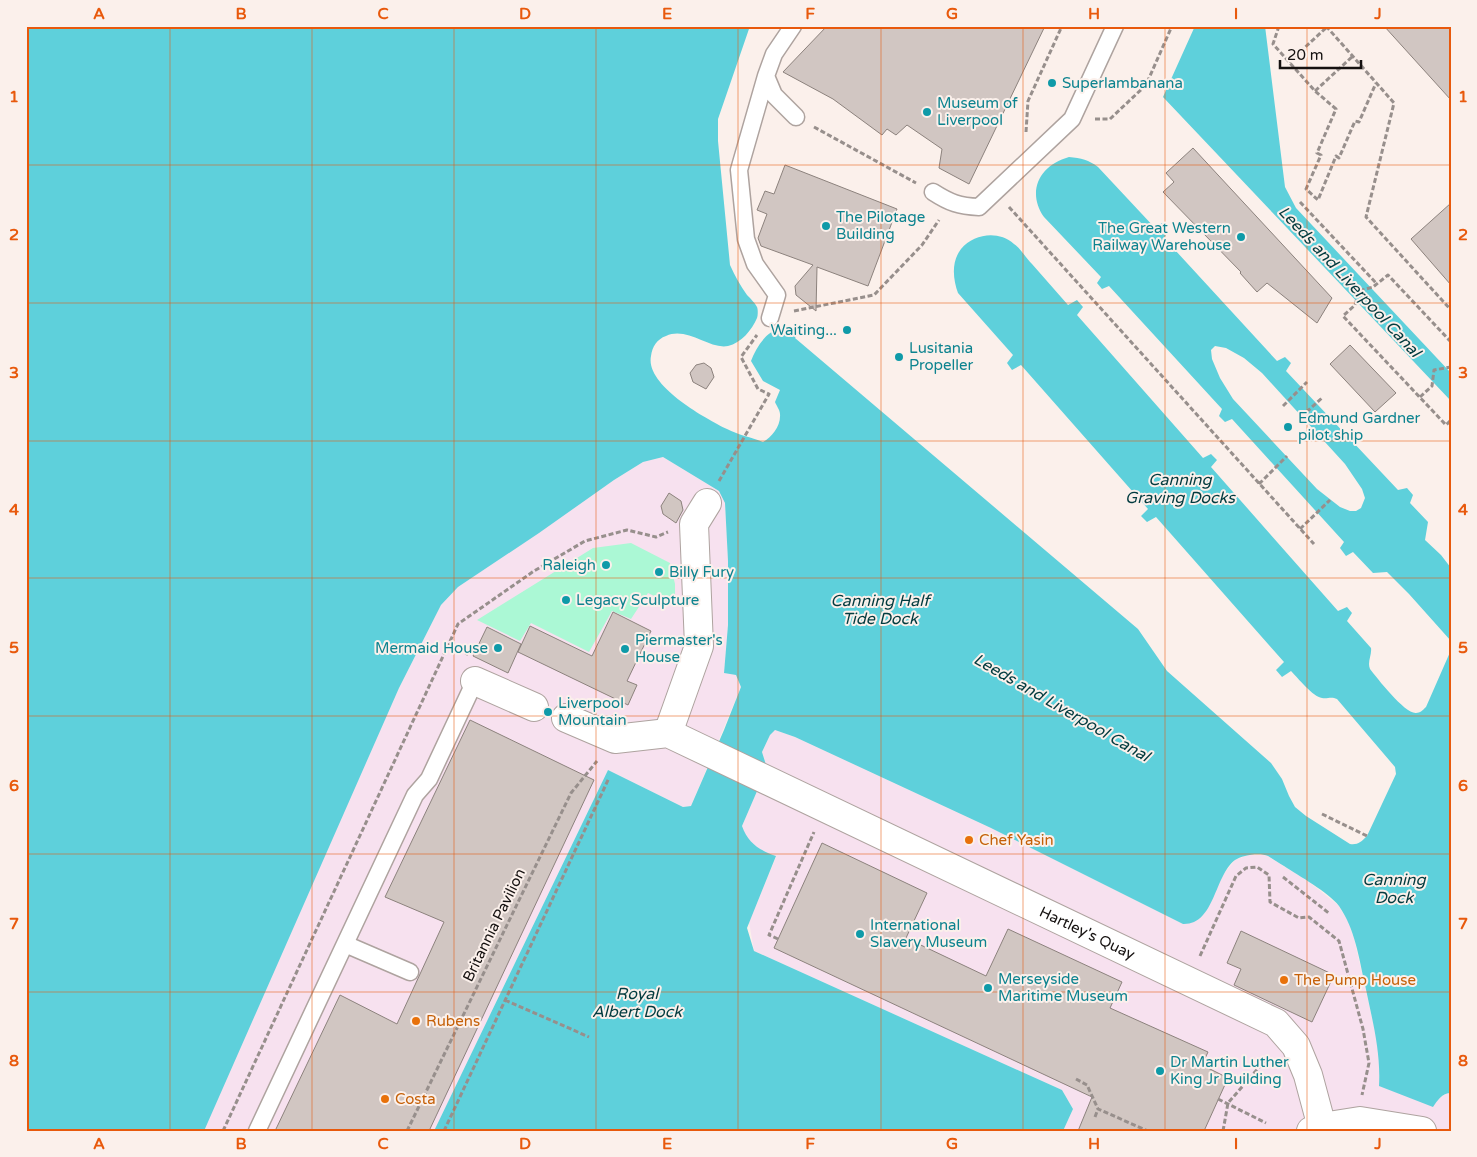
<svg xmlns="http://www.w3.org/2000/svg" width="1477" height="1157" font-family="'Varela Round',sans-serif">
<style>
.commercial{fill:#f7e1ef}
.green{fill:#abf8d5}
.water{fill:#5ed0db;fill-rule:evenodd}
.building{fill:#d1c6c2;stroke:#8c827d}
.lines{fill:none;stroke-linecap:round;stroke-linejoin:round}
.lane-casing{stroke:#aea39f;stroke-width:19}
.street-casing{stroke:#aea39f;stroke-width:30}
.path{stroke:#978f8c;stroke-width:3;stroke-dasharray:5 2.5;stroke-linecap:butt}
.lane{stroke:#fff;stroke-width:16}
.street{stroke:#fff;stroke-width:28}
.grid{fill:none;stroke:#e8590c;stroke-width:1;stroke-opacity:0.55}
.culture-dot{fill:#0f9aa8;stroke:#fbf0eb;stroke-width:2}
.food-dot{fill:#e8710a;stroke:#fbf0eb;stroke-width:2}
.labels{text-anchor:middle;stroke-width:4;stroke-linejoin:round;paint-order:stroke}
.culture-label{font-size:15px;fill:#0d838f;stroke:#fbf0eb;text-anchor:start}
.food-label{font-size:15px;fill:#c56008;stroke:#fbf0eb;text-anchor:start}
.street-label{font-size:15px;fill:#151110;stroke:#fbf0eb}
.water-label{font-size:16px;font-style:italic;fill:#023b3f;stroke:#fbf0eb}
.neatline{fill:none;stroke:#e8590c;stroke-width:2}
.grid-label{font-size:16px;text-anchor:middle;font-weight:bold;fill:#e8590c}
</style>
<rect width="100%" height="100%" fill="#fbf0eb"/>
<path class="commercial" d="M663 457 719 491 725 503 728 561V625L724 673 736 675 741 687 691 806 683 807 608 770 434 1131H197L399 688 441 605 458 587 614 480 643 462Z
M775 730 795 737 991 828 1183 924 1235 860 1248 855H1266L1309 882 1338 905 1348 921 1354 938 1378 1044 1380 1065 1379 1086 1438 1099 1447 1093H1451V1131H1063L1073 1109 1062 1090 754 951 749 922 776 857 758 849 745 837 742 826 767 768 762 752 770 735Z"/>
<path class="green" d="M631 543 670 563 675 584V606L648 593 631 619 612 611 589 652 531 623 520 641 477 620 593 548Z"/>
<path class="water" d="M26 26H750L718 119V141L730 265C735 276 740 285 747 295 750 298 755 303 757 307 758 309 758 315 757 318 752 330 741 343 728 346 710 350 687 326 666 336 657 339 652 347 651 356 645 385 705 418 727 429 738 435 751 437 763 442 772 437 781 426 780 414 780 410 776 405 775 402L780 390 763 381 751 361C758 342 776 317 797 335L795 338 1138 629 1167 671 1271 763 1282 779 1289 796 1295 807 1306 816 1350 844C1358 845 1361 842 1367 836L1396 774 1395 767 1337 699C1331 696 1328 699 1322 698 1313 697 1298 678 1291 671L1282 677 1276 670 1284 662 1156 517 1147 522 1141 516 1148 509 1021 365 1012 370 1007 363 1013 355 958 293C953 279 951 262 961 249 974 234 998 230 1014 244 1021 249 1026 258 1032 264 1044 278 1056 291 1068 305L1077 300 1083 307 1077 315 1203 458 1211 454 1217 460 1211 467 1338 611 1347 607 1352 613 1347 621 1371 648C1372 655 1367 662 1370 669 1377 678 1405 714 1416 713 1420 713 1423 710 1426 707L1451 650V1093C1442 1093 1437 1101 1433 1107L1379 1086C1381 1051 1372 1019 1365 985 1359 958 1355 929 1339 906 1328 892 1299 876 1284 866 1279 863 1273 859 1268 856 1260 852 1242 855 1235 860 1214 876 1215 925 1183 924L991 828 795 737 775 730 770 735 762 752 767 768 742 826C748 843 759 850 776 856L747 928 754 951 1062 1090 1073 1109 1063 1131H434L608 770 683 807 691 806 724 730 741 687 736 675 724 673 728 625V561L725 503 719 491 663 457 643 462 614 480 539 533 458 587 441 605 399 688 204 1131H26Z
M1195 26H1265L1285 187 1296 208 1451 373V401L1163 97Z
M1069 157C1081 158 1089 160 1098 167L1155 228 1162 223 1168 231 1164 238 1277 361 1285 357 1291 363 1286 371 1398 490 1407 488 1413 495 1410 503 1428 522 1425 540 1441 555 1451 568V641L1409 594 1387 572 1373 573 1353 552 1346 556 1340 548 1344 542 1232 419 1225 422 1219 416 1222 409 1109 286 1102 289 1097 283 1101 277 1044 217C1026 191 1040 165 1069 157ZM1215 346 1226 348 1244 358 1262 373 1345 464 1362 489 1365 498 1361 508 1356 511H1350L1340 507 1317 489 1233 399 1220 378 1212 359 1211 350Z"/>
<path class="building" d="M827 26H1045L969 184 939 168 942 149 907 125 896 135 887 129 882 135 833 99 783 72Z
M1384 26H1451V100Z
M1193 148 1332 298 1317 323 1267 283 1257 292 1240 273 1241 272 1163 192 1174 182 1166 173Z
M785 165 897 209 868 286 817 267 816 311 796 295 795 286 813 265 761 246 758 238 767 214 757 210 765 191 774 194Z
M1451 203V285L1411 239Z
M1350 345 1396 393 1375 412 1330 364Z
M704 363 711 368 714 377 706 389 693 382 690 373 696 365Z
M669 493 681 501 683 510 676 523 663 514 661 506Z
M613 612 651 631 627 681 637 685 628 705 518 652 530 626 592 656Z
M487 627 521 644 508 673 473 656Z
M470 720 594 780 429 1131H275L340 995 397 1024 444 922 385 897Z
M822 843 927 893 906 938 986 976 1008 929 1122 982 1110 1008 1208 1052 1202 1065 1228 1078 1204 1131H1078L1092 1097 774 948Z
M1241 931 1334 975 1312 1022 1234 985 1241 969 1227 963Z"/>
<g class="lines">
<g class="lane-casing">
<path id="lane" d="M766 76 774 95 796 117
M933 192C950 203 959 206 979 207L1072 119 1115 26
M770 318 777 295 755 264 746 239 739 170 766 76 774 54 793 26
M345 944 410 972
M257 1131 415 795 429 779 475 681"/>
</g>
<g class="street-casing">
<g id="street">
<path d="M475 681 534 707"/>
<path id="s1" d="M566 718 615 739 668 733 1276 1023 1296 1046 1308 1075 1322 1127"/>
<path d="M668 733 699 646 694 524 707 503"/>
<path d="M1311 1131 1322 1127 1360 1121 1422 1131"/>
</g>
</g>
<path class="path" d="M1279 26 1273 44 1315 91 1336 109 1317 153 1321 155 1306 189 1318 200 1336 156 1339 158 1355 121 1359 122 1376 83
M1326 26 1394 103 1366 217 1451 310
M1289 62 1327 27
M1315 91 1353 56
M1095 119H1110L1146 85 1172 26
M814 127 916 183
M1026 132 1028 101 1062 26
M1300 202 1377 284
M1009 207 1314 544
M794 311 874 295 922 245 939 220
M1451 342 1388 275 1373 287 1359 291 1355 305 1343 316 1446 425 1451 420
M1420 397 1432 386 1434 370 1451 367
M1283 406 1307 382
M1301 417 1323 397
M719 481 769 394 758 389 741 357 757 335
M1259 484 1287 456
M1300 529 1330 500
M450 642 468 651 466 655
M1322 814 1367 836
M1283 877 1330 914
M778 939 769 935 814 832
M1200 956 1236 876 1246 868 1257 867 1269 875 1270 902 1299 918 1309 917 1339 941 1363 1029 1369 1063 1362 1095
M505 1000 589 1037
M1076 1079 1087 1085 1098 1109 1148 1131
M1218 1099 1266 1123
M1095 1117 1098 1109
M223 1131 458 624 534 571 585 541 627 530 656 537 668 532
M407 1131 571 793 597 761
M444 1131 609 778
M1223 1131 1228 1103 1268 1057"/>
<use href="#lane" class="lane"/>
<use href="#street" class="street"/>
</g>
<path class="grid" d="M170 26V1131M312 26V1131M454 26V1131M596 26V1131M738 26V1131M881 26V1131M1023 26V1131M1165 26V1131M1307 26V1131M26 165H1451M26 303H1451M26 441H1451M26 578H1451M26 716H1451M26 854H1451M26 992H1451"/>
<g class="culture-dot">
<circle cx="1052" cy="83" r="5"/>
<circle cx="927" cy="112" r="5"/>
<circle cx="826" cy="226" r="5"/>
<circle cx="1241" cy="237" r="5"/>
<circle cx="847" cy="330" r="5"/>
<circle cx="899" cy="357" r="5"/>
<circle cx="1288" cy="427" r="5"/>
<circle cx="606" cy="565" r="5"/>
<circle cx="659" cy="572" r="5"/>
<circle cx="566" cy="600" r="5"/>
<circle cx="498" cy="648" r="5"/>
<circle cx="625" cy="649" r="5"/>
<circle cx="548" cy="712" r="5"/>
<circle cx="860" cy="934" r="5"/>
<circle cx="988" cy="988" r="5"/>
<circle cx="1160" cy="1071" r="5"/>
</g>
<g class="food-dot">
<circle cx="969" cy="840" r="5"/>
<circle cx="1284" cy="980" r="5"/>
<circle cx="416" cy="1021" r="5"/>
<circle cx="385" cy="1099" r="5"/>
</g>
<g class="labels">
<g class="culture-label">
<text x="1062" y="88">Superlambanana</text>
<text x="937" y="108">Museum of<tspan x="937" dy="17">Liverpool</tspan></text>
<text x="836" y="222">The Pilotage<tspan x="836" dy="17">Building</tspan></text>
<text x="1231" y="233" text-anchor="end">The Great Western<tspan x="1231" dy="17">Railway Warehouse</tspan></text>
<text x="837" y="335" text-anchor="end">Waiting...</text>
<text x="909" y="353">Lusitania<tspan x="909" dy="17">Propeller</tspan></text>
<text x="1298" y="423">Edmund Gardner<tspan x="1298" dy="17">pilot ship</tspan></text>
<text x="596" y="570" text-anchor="end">Raleigh</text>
<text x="669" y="577">Billy Fury</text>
<text x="576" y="605">Legacy Sculpture</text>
<text x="635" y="645">Piermaster's<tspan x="635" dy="17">House</tspan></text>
<text x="488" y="653" text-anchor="end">Mermaid House</text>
<text x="558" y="708">Liverpool<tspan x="558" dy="17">Mountain</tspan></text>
<text x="870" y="930">International<tspan x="870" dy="17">Slavery Museum</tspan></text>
<text x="998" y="984">Merseyside<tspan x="998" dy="17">Maritime Museum</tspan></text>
<text x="1170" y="1067">Dr Martin Luther<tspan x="1170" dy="17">King Jr Building</tspan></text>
</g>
<g class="food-label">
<text x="979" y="845">Chef Yasin</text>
<text x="1294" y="985">The Pump House</text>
<text x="426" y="1026">Rubens</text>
<text x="395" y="1104">Costa</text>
</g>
<g class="street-label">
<text transform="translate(494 925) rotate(-64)" y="5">Britannia Pavilion</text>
<text dy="5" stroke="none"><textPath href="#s1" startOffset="571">Hartley's Quay</textPath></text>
</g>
<g class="water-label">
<text transform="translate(1350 281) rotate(47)" y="6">Leeds and Liverpool Canal</text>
<text x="1180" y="485">Canning<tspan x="1180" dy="18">Graving Docks</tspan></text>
<text x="880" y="606">Canning Half<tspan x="880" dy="18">Tide Dock</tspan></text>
<text transform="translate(1062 707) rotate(30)" y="6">Leeds and Liverpool Canal</text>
<text x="1394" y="885">Canning<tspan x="1394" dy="18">Dock</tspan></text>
<text x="637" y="999">Royal<tspan x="637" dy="18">Albert Dock</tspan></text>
</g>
</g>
<rect width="1477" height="1157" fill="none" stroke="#fbf0eb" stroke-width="55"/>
<path d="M1280 60v8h81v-8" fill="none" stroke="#151110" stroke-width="2.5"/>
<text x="1287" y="60" font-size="15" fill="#151110" stroke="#fbf0eb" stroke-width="4" paint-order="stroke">20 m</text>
<rect x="28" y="28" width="1422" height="1102" class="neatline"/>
<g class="grid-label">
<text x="99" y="19">A</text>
<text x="241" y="19">B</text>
<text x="383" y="19">C</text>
<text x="525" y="19">D</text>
<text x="667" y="19">E</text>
<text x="810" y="19">F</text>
<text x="952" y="19">G</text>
<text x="1094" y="19">H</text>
<text x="1236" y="19">I</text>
<text x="1378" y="19">J</text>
<text x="14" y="102">1</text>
<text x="1463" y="102">1</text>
<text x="14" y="240">2</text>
<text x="1463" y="240">2</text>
<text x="14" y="378">3</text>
<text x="1463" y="378">3</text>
<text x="14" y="515">4</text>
<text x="1463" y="515">4</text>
<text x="14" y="653">5</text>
<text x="1463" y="653">5</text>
<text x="14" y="791">6</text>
<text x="1463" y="791">6</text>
<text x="14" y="929">7</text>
<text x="1463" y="929">7</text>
<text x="14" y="1066">8</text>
<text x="1463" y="1066">8</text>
<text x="99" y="1149">A</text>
<text x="241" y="1149">B</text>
<text x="383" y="1149">C</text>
<text x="525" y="1149">D</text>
<text x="667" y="1149">E</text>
<text x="810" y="1149">F</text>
<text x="952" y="1149">G</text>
<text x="1094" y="1149">H</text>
<text x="1236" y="1149">I</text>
<text x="1378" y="1149">J</text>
</g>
</svg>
